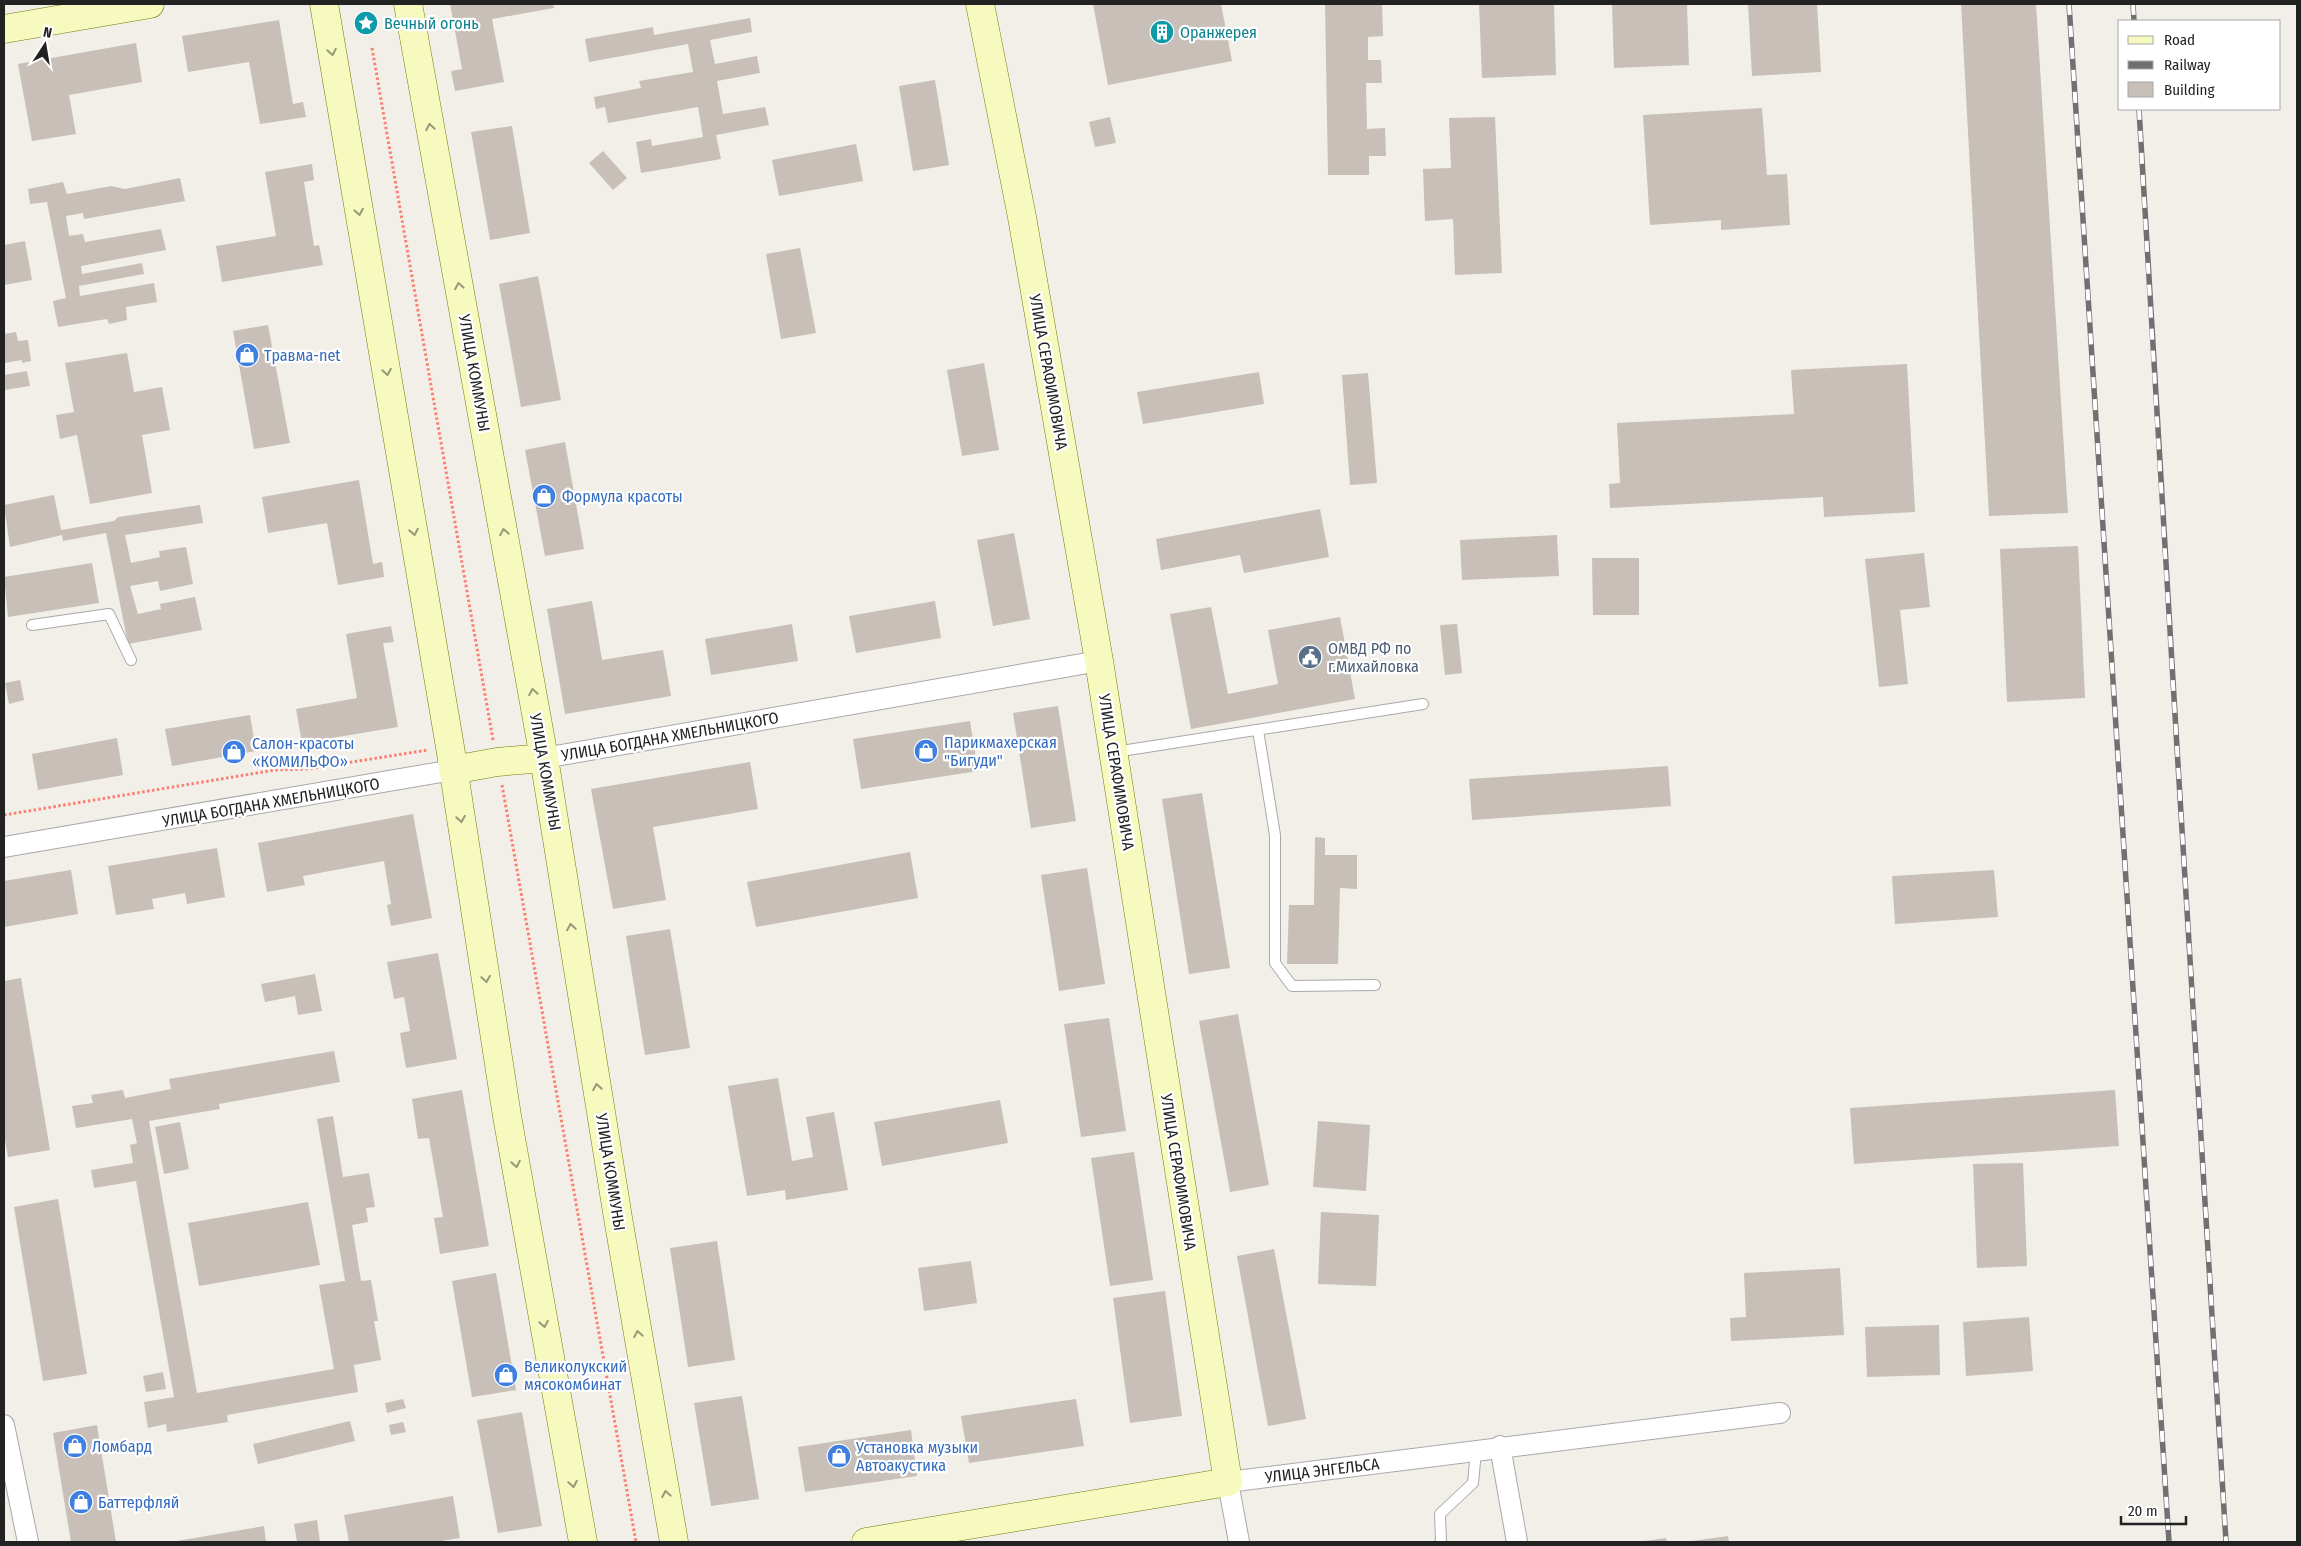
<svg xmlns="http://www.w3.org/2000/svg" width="2301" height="1546" font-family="'Fira Sans Condensed',sans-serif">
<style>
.building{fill:#c7bfb8}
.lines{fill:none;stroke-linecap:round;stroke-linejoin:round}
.lane-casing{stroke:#a9a9a9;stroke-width:12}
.street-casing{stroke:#a9a9a9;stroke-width:22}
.secondary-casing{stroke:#707d05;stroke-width:29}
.path{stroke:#fa8072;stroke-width:3;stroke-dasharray:2.5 2.5;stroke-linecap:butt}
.lane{stroke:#fff;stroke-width:10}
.street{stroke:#fff;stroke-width:20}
.secondary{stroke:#f7fabf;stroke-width:28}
.rail-casing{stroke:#707070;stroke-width:5.5}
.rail{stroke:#fff;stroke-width:4;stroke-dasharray:11;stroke-linecap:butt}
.oneway{stroke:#979978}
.labels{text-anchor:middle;stroke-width:4.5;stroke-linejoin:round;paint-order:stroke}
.culture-label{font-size:16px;fill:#0d838f;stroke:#fff;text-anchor:start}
.shop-label{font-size:16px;fill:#366cbe;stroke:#fff;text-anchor:start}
.street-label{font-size:16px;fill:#222;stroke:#fff}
.service-label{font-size:16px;fill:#4e5e75;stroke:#fff;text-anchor:start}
</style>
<rect width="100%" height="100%" fill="#f2efe9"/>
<path class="building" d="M450 4H553L554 8 492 19 504 82 455 91 451 71 462 69Z
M1093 4H1221L1232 61 1108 85Z
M1325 4H1382L1383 36 1368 37V60H1381L1382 83H1366L1367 129 1385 128 1386 156H1369V175H1328Z
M1479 4H1554L1556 75 1482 78Z
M1612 4H1687L1689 65 1614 68Z
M1748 4H1817L1821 72 1752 76Z
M1961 4H2036L2068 513 1989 516Z
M750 18 752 32 710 40 715 64 757 56 760 73 717 81 723 114 765 107 769 125 716 135 721 159 641 173 636 142 651 139 652 146 703 137 698 107 608 123 605 107 596 109 594 97 641 88 639 81 693 72 688 44 589 62 585 39 653 27 654 35Z
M279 20 293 104 303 102 306 117 260 124 249 62 188 72 182 36Z
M136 43 142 82 69 95 76 134 32 141 18 64Z
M935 80 949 165 913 171 899 86Z
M1762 108 1767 175 1787 174 1790 225 1721 230V220L1650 225 1643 115Z
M1110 117 1116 143 1095 147 1089 122Z
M1495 117 1502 273 1455 275 1453 219 1425 221 1423 169 1451 168 1449 118Z
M512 126 530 233 490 240 471 132Z
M856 144 863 181 779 196 772 160Z
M603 151 627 178 613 190 589 163Z
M312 164 314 180 304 182 314 246 319 245 323 265 222 282 216 246 276 236 265 172Z
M180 178 185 201 84 219 83 213 66 216 69 236 83 234 85 242 161 229 166 250 81 266 82 274 142 263 144 274 79 286 80 296 154 283 157 302 126 307 127 320 109 324 107 319 58 327 53 301 66 298 47 202 30 204 28 189 63 182 67 194 111 186 125 189Z
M25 241 32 280 4 285V245Z
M800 248 816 333 781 339 766 254Z
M538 276 561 400 521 407 499 284Z
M268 325 290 443 254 449 233 331Z
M16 332 18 341 28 340 31 361 22 363V360L4 363V334Z
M127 353 134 392 162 387 170 430 142 435 152 493 90 504 77 435 60 439 56 415 74 412 65 363Z
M984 363 999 450 962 456 947 370Z
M1907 364 1915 512 1824 517 1823 497 1610 508 1609 484 1620 483 1617 423 1794 414 1791 370Z
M27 371 30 386 4 390V375Z
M1259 372 1264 404 1143 424 1137 392Z
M1368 373 1377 483 1350 485 1342 375Z
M565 442 584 549 545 556 525 450Z
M359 480 373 564 382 562 384 577 338 585 327 523 268 533 262 497Z
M54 495 61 530 114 521 118 517 200 505 203 523 125 535 131 563 160 557 159 551 186 547 193 584 160 591 158 581 130 586 138 614 161 609 160 604 195 597 202 630 128 644 106 533 63 541 62 535 10 547 4 505Z
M1320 509 1329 557 1244 573 1240 555 1161 570 1156 539Z
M1014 533 1030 619 993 626 977 540Z
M1557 535 1559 576 1462 580 1460 540Z
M2078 546 2085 698 2007 702 2000 549Z
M1924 553 1930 607 1900 610 1908 684 1879 687 1865 559Z
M1592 558H1639V615H1593Z
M92 563 99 603 8 617 4 577Z
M592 601 602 660 663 650 671 696 565 714 547 609Z
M935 601 941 638 856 653 849 616Z
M1211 607 1228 694 1278 684 1268 630 1340 617 1355 699 1191 729 1170 614Z
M792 624 798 661 711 675 705 639Z
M1457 624 1462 673 1445 675 1440 625Z
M391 626 394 642 383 643 398 727 302 743 296 709 357 698 346 634Z
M20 680 24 700 9 704 5 683Z
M1058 706 1076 821 1031 828 1013 713Z
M250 715 256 751 172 766 165 729Z
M970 721 978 771 861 789 853 739Z
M117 738 123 775 38 790 32 754Z
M750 762 758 809 653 827 666 900 613 909 591 789Z
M1668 766 1671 806 1472 820 1469 779Z
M1202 793 1230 968 1189 974 1162 799Z
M413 814 432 918 391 926 387 905 391 904 384 861 303 876 305 885 267 892 258 843Z
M1315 837 1325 838V855H1357V889L1340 888 1338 964H1287L1289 905H1314Z
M217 848 225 897 187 904 185 893 152 899 154 909 116 915 108 866Z
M910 852 918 898 756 927 747 882Z
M1087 868 1105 984 1059 991 1041 875Z
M71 870 78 914 4 927V881Z
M1994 870 1998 917 1895 924 1892 876Z
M670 929 690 1048 645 1055 626 936Z
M438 953 457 1059 406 1068 400 1033 410 1031 404 997 394 999 387 962Z
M315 974 322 1011 298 1015 295 996 265 1002 261 984Z
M21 978 50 1150 8 1157 4 1134V981Z
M1238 1014 1269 1185 1230 1192 1199 1021Z
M1109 1018 1126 1131 1081 1137 1064 1024Z
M334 1051 340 1082 219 1104 220 1109 149 1121 197 1393 334 1369 319 1285 345 1281 317 1119 333 1116 343 1177 369 1173 375 1207 366 1208 368 1222 352 1225 361 1281 371 1280 378 1321H374L381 1360 354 1365 358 1392 227 1415 228 1422 167 1432 166 1424 148 1428 144 1402 174 1397 136 1181 94 1188 91 1170 133 1163 130 1145 137 1143 132 1119 76 1128 72 1106 93 1103 91 1095 123 1090 125 1098 171 1089 169 1079Z
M778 1078 792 1161 813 1157 806 1117 834 1112 848 1190 786 1200 785 1190 747 1196 728 1086Z
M462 1090 489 1246 440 1254 434 1218 443 1217 429 1138 418 1139 412 1099Z
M2115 1090 2119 1146 1854 1164 1850 1108Z
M1000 1100 1008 1143 882 1166 874 1122Z
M1318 1121 1370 1125 1366 1191 1313 1187Z
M180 1122 189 1169 164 1174 155 1127Z
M1134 1152 1153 1280 1110 1286 1091 1158Z
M2023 1163 2027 1266 1977 1268 1973 1164Z
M58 1199 87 1374 43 1381 14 1207Z
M308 1202 320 1265 199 1286 188 1223Z
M1321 1212 1379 1215 1376 1286 1318 1284Z
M717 1241 735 1360 688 1367 670 1248Z
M1274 1249 1306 1419 1268 1426 1237 1256Z
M971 1261 977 1303 924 1311 918 1268Z
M1840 1268 1844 1335 1731 1341 1730 1318 1746 1317 1744 1273Z
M496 1273 516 1390 472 1397 452 1281Z
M1165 1291 1182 1416 1130 1423 1113 1298Z
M2029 1317 2033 1371 1966 1376 1963 1322Z
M1939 1325 1940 1375 1867 1377 1865 1327Z
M163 1372 166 1389 146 1392 143 1376Z
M742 1396 759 1499 711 1506 694 1403Z
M403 1399 406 1408 387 1413 385 1403Z
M1076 1399 1084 1446 969 1463 961 1416Z
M522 1412 542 1526 498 1533 477 1420Z
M350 1421 355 1441 258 1464 253 1444Z
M403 1422 406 1432 391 1435 389 1425Z
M97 1425 116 1542H71L53 1433Z
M911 1430 917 1476 805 1492 798 1447Z
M453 1496 460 1538 436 1542H349L344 1515Z
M317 1520 320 1542H297L294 1524Z
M264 1526 266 1542H177V1541Z
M1728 1536 1729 1542H1692V1541Z
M1666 1538 1667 1542H1644V1541Z"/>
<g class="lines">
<g class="lane-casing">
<path id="lane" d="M32 625 109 614 131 660
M1258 730 1275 835V963L1292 986 1375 985
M1115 752 1423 704
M1441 1542 1440 1514 1473 1483 1476 1451"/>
</g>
<g class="street-casing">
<path id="street" d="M544 758 1099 661
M4 847 453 770
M4 1425 28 1542
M1500 1446 1517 1542
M1239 1542 1228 1482 1780 1413"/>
</g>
<g class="secondary-casing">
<path id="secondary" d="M324 4 450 747 507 1116 583 1542
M408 4 544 758 618 1218 674 1542
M4 29 150 4
M453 770 497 762 544 758
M866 1542 1228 1482 1099 661 1022 217 980 4"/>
</g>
<path class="path" d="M372 48 493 740
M502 785 636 1542
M4 815 275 770 308 769 428 750"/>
<use href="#lane" class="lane"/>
<use href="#street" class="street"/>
<use href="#secondary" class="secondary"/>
<g class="rail-casing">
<path id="rail" d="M2069 4 2169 1542
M2133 4 2134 21
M2139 109C2166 587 2197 1064 2226 1542"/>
</g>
<use href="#rail" class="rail"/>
</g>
<defs><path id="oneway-chevron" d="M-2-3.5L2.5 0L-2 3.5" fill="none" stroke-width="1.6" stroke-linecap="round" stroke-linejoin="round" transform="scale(1.25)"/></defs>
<g class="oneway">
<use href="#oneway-chevron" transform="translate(332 52) rotate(80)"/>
<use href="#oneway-chevron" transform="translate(430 127) rotate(-100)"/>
<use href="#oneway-chevron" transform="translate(359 212) rotate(80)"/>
<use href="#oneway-chevron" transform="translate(459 286) rotate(-100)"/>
<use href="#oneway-chevron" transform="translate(387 372) rotate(80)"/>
<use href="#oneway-chevron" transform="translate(414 532) rotate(80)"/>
<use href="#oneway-chevron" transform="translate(504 532) rotate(-100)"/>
<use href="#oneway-chevron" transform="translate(533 692) rotate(-100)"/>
<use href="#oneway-chevron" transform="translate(461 819) rotate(81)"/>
<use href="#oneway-chevron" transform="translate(571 927) rotate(-99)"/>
<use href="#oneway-chevron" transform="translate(486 979) rotate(81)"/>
<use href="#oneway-chevron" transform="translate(597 1087) rotate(-99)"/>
<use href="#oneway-chevron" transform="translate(516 1164) rotate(80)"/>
<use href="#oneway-chevron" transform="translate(544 1324) rotate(80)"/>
<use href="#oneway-chevron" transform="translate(638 1334) rotate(-100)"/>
<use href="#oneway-chevron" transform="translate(573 1484) rotate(80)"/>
<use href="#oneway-chevron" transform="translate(666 1494) rotate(-100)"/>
</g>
<defs>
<g id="sight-disc" transform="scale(1.25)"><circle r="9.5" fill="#0f9aa8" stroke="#fff"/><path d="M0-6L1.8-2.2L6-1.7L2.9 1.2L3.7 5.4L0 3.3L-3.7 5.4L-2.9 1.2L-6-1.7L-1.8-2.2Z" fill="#fff"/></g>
<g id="building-disc" transform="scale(1.25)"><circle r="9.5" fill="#0f9aa8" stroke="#fff"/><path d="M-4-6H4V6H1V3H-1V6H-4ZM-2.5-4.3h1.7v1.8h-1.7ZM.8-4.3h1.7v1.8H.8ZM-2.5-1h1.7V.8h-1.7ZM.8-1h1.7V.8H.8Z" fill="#fff"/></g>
<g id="shop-disc" transform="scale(1.25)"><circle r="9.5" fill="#3f7fe0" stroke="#fff"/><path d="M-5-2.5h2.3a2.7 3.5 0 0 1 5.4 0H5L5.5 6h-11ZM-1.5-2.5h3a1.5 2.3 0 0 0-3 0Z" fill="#fff"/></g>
<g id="civic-disc" transform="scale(1.25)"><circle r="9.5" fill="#5c6f8a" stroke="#fff"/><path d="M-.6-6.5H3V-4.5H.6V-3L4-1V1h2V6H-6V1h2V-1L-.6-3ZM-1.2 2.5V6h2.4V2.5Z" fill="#fff"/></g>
</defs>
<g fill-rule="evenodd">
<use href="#sight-disc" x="366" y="23"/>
<use href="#building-disc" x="1162" y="32"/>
<use href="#shop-disc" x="247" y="355"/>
<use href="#shop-disc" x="544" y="496"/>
<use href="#civic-disc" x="1310" y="657"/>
<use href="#shop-disc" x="926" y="751"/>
<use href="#shop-disc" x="234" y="752"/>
<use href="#shop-disc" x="506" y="1375"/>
<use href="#shop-disc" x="75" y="1446"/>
<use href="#shop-disc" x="839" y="1456"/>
<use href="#shop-disc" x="81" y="1502"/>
</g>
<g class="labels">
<g class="culture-label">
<text x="384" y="29">Вечный огонь</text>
<text x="1180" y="38">Оранжерея</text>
</g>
<g class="shop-label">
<text x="264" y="361">Травма-net</text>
<text x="562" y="502">Формула красоты</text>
<text x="944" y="748">Парикмахерская<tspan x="944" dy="18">"Бигуди"</tspan></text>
<text x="252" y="749">Салон-красоты<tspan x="252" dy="18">«КОМИЛЬФО»</tspan></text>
<text x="524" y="1372">Великолукский<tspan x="524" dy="18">мясокомбинат</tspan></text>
<text x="92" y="1452">Ломбард</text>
<text x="856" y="1453">Установка музыки<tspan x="856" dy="18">Автоакустика</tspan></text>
<text x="98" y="1508">Баттерфляй</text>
</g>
<g class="street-label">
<text transform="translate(1049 372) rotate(80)" y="6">УЛИЦА СЕРАФИМОВИЧА</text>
<text transform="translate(475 373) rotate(80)" y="6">УЛИЦА КОММУНЫ</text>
<text transform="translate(670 736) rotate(-10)" y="6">УЛИЦА БОГДАНА ХМЕЛЬНИЦКОГО</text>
<text transform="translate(546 772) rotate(80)" y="6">УЛИЦА КОММУНЫ</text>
<text transform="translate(1117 772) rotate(81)" y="6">УЛИЦА СЕРАФИМОВИЧА</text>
<text transform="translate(271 802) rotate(-10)" y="6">УЛИЦА БОГДАНА ХМЕЛЬНИЦКОГО</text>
<text transform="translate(611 1172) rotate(81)" y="6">УЛИЦА КОММУНЫ</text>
<text transform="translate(1179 1172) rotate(81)" y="6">УЛИЦА СЕРАФИМОВИЧА</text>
<text transform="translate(1322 1470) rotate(-7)" y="6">УЛИЦА ЭНГЕЛЬСА</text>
</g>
<g class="service-label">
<text x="1328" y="654">ОМВД РФ по<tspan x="1328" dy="18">г.Михайловка</tspan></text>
</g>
</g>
<rect width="2301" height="1546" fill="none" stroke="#222222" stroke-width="10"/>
<rect x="2118" y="20" width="162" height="90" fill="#ffffff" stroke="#a7a7a7"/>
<rect x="2128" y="36" width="25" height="8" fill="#f7fabf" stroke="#a7a7a7"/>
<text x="2164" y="45" font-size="15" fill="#222222">Road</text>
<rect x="2128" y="61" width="25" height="8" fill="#707070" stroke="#a7a7a7"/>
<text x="2164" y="70" font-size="15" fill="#222222">Railway</text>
<rect x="2128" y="82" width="25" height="15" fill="#c7bfb8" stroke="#a7a7a7"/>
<text x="2164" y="95" font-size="15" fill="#222222">Building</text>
<g transform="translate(45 45) rotate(12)" stroke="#ffffff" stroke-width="4" paint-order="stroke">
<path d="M0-4L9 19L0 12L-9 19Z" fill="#222222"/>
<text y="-8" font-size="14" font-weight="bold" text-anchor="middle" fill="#222222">N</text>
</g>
<path d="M2121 1516v8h65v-8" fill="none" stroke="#222222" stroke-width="2.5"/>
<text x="2128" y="1516" font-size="15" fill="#222222" stroke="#ffffff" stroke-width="4" paint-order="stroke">20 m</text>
</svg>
